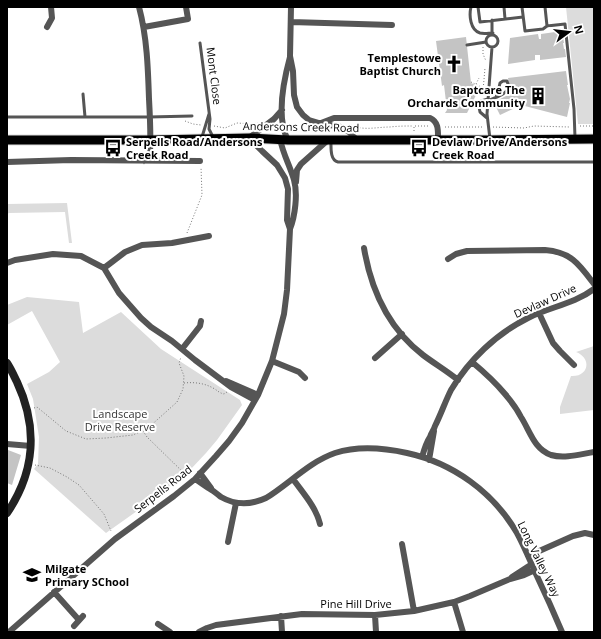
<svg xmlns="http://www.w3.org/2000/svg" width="601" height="639" font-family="'Open Sans',sans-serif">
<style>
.green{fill:#dcdcdc}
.building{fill:#c4c4c4}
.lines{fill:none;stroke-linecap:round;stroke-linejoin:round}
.primary-casing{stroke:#dbdbdb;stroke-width:11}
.path{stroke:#777;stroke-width:1;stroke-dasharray:1 2;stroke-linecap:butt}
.lane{stroke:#555;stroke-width:3}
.street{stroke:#555;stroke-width:6}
.secondary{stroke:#222;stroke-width:8}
.primary{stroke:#000;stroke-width:9}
.labels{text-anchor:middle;stroke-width:4;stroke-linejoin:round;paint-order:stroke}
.poi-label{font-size:11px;font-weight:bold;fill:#000;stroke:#fff;text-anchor:start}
.street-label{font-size:11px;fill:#000;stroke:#fff}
.park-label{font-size:11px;fill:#333;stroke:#fff}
</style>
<rect width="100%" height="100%" fill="#fff"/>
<path class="green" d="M566 7H594V124H578Z
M67 203 72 243H69L65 212 9 213 7 214V204Z
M27 297 79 302 83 333 121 312 161 349 240 400 242 405 217 440 206 453 190 470 161 494 106 533 34 469 38 464 39 437 33 399 27 384 49 372 60 362 32 311 7 325V305Z
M594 346V410L560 414V407L571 376C589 377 592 358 576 352Z"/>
<path class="building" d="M562 31 564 43H563L564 49H565L566 57 540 60V55H535V60L508 64 510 38 538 34 539 39H541V34Z
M466 37 471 83 480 87V93L478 91 467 113H445L447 110 444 85 442 86 436 41Z
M566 71 568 85H567L570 99 569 103H570L567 117 521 105 500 115 496 107 500 105 498 100 514 92V91H510L508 78Z
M8 450 21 455 12 485 7 483V453Z"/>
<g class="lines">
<g class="primary-casing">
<path id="primary" d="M7 140H150L249 138 288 140H490L594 139"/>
</g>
<path class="path" d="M483 47V54L486 61
M471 82 481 87V93
M476 84 479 78
M483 91 485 68
M185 121 193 124 201 125
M351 125C363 131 377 127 390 127 398 126 406 126 413 126
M214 126 225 128 237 123 252 124 258 123
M580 126H594
M445 127H483
M493 127 524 128 534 126 569 127
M414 131V126H429
M187 233 202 195 201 167
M184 383C194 382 204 383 213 388 217 390 219 393 224 394L227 392
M34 408 37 407 66 431 86 439 106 438 133 435 148 428 177 402 183 389 184 376 179 363 181 357
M143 431 147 437 188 477
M35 465 50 468 67 477 79 485 104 514 111 531"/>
<path class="lane" d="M471 7C469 15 470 30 480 33 484 34 489 33 493 33
M478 7 480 22 523 17
M504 7 505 19
M522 7 525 31 543 29 547 26 565 24 574 109 575 138
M545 7 547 26
M492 35V20
M486 41a6 6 0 1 1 12 0a6 6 0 1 1-12 0Z
M200 43 210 119 209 129 213 137
M467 45 486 42
M83 94 85 117
M488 101C495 97 506 95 509 87L507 81H503L500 83 498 92 496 97
M7 117H149L192 116
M487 118 480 112 479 107 481 101 488 99
M202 137 209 114
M490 139 487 114 492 47
M331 141C331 148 330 160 338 162H594"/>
<path class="street" d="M139 7C147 37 148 68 149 99 150 117 151 134 150 152L148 157 144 161
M291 7 290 56 293 71 294 95 297 107 303 115 309 120 319 123 341 127 349 132 357 140
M291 22 392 25
M47 27 52 18 51 7
M144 27 188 19 186 7
M321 123 334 118H430C439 122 438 131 438 140
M280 139C283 154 290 166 294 180 298 194 295 216 290 229
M288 140C276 118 284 79 290 57
M7 162 71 160 200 161
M296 182 297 170 301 164 328 140
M364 248C371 290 388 328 423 355 435 364 447 371 458 380
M448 259 456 254 467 251 545 250C571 252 579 264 594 284
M7 263 15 260 53 254 81 256 104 268 119 293 141 318 151 327 172 341 195 360 231 387 255 400
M104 268 125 252 142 245 172 243 209 236
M539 313 553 343 560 351 574 365
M182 349 200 326 201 321
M375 358 402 334
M272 361 299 372 305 378
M472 362C484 372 495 382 505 394 511 401 517 409 521 417 530 431 534 449 551 455 565 459 581 454 594 452
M226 381 258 395
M7 444 31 446
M422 457C424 450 426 443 430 437 431 433 434 430 435 426 441 414 445 402 451 390 469 360 496 334 528 318 549 307 574 304 594 289
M429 460 434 431
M200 473 211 488
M195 479C200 482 205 486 210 489 214 491 217 494 221 497 235 505 251 505 266 498 289 484 309 462 335 453 357 446 384 448 407 453 453 463 493 492 517 533 524 546 530 560 536 574 545 593 554 613 562 632
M293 479C303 493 316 507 320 524
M228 542 236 503
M402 544 414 611
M528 556 573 536 585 533 594 535
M512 577 532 564
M54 592 79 620
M454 602 463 632
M375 615 376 632
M281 616 282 632
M158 624 170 632
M74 626 83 616
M9 632 115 539 174 496 195 479 216 456 229 441 242 423 258 395 272 361 284 314 287 290 290 229 287 220 288 189 285 178 277 165 262 151 249 138 274 119 282 110
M199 632 207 628 216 625 302 614 375 615 414 611 454 602 470 596 510 579 524 575 535 570"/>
<path class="secondary" d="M7 363C11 369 14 376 17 382 38 427 35 472 7 513"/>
<use href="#primary" class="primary"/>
</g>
<defs>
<g id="church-bare" transform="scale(1.38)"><path d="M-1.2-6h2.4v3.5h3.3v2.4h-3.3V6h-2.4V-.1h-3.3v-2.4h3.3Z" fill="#000" stroke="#fff" stroke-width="2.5" paint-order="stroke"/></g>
<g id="building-bare" transform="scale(1.38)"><path d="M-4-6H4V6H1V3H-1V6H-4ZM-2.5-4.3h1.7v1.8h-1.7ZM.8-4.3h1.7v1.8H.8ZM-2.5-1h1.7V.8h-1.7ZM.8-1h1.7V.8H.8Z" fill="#000" stroke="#fff" stroke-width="2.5" paint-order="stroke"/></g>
<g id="bus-bare" transform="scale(1.38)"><path d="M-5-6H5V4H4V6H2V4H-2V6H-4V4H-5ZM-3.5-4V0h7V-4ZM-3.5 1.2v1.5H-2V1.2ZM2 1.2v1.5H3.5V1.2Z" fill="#000" stroke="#fff" stroke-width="2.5" paint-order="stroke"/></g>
<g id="school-bare" transform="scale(1.38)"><path d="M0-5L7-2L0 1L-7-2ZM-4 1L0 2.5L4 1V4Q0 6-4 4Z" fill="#000" stroke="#fff" stroke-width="2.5" paint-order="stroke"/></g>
</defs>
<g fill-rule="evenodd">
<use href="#church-bare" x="454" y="64"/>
<use href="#building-bare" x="538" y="96"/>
<use href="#bus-bare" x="113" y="148"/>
<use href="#bus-bare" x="419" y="148"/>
<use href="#school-bare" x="32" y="575"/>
</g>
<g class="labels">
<g class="poi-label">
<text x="441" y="62" text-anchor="end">Templestowe<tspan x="441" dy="13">Baptist Church</tspan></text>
<text x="525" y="94" text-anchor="end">Baptcare The<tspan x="525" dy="13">Orchards Community</tspan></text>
<text x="126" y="146">Serpells Road/Andersons<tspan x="126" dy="13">Creek Road</tspan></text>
<text x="432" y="146">Devlaw Drive/Andersons<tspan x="432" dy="13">Creek Road</tspan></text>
<text x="45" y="573">Milgate<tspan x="45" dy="13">Primary SChool</tspan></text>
</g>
<g class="street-label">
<text transform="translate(214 76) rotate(83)" y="4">Mont Close</text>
<text transform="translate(301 127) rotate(1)" y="4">Andersons Creek Road</text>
<text transform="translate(545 301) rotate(-24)" y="4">Devlaw Drive</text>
<text transform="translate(163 489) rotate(-38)" y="4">Serpells Road</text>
<text transform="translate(539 559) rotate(64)" y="4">Long Valley Way</text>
<text x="356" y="608">Pine Hill Drive</text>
</g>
<g class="park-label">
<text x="120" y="418">Landscape<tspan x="120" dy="13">Drive Reserve</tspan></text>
</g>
</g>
<rect width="601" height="639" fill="none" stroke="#000000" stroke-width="16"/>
<g transform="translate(569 32) rotate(75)" stroke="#ffffff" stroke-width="3" paint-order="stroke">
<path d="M0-3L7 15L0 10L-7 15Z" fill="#000000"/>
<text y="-6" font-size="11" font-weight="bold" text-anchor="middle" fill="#000000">N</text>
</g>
</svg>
